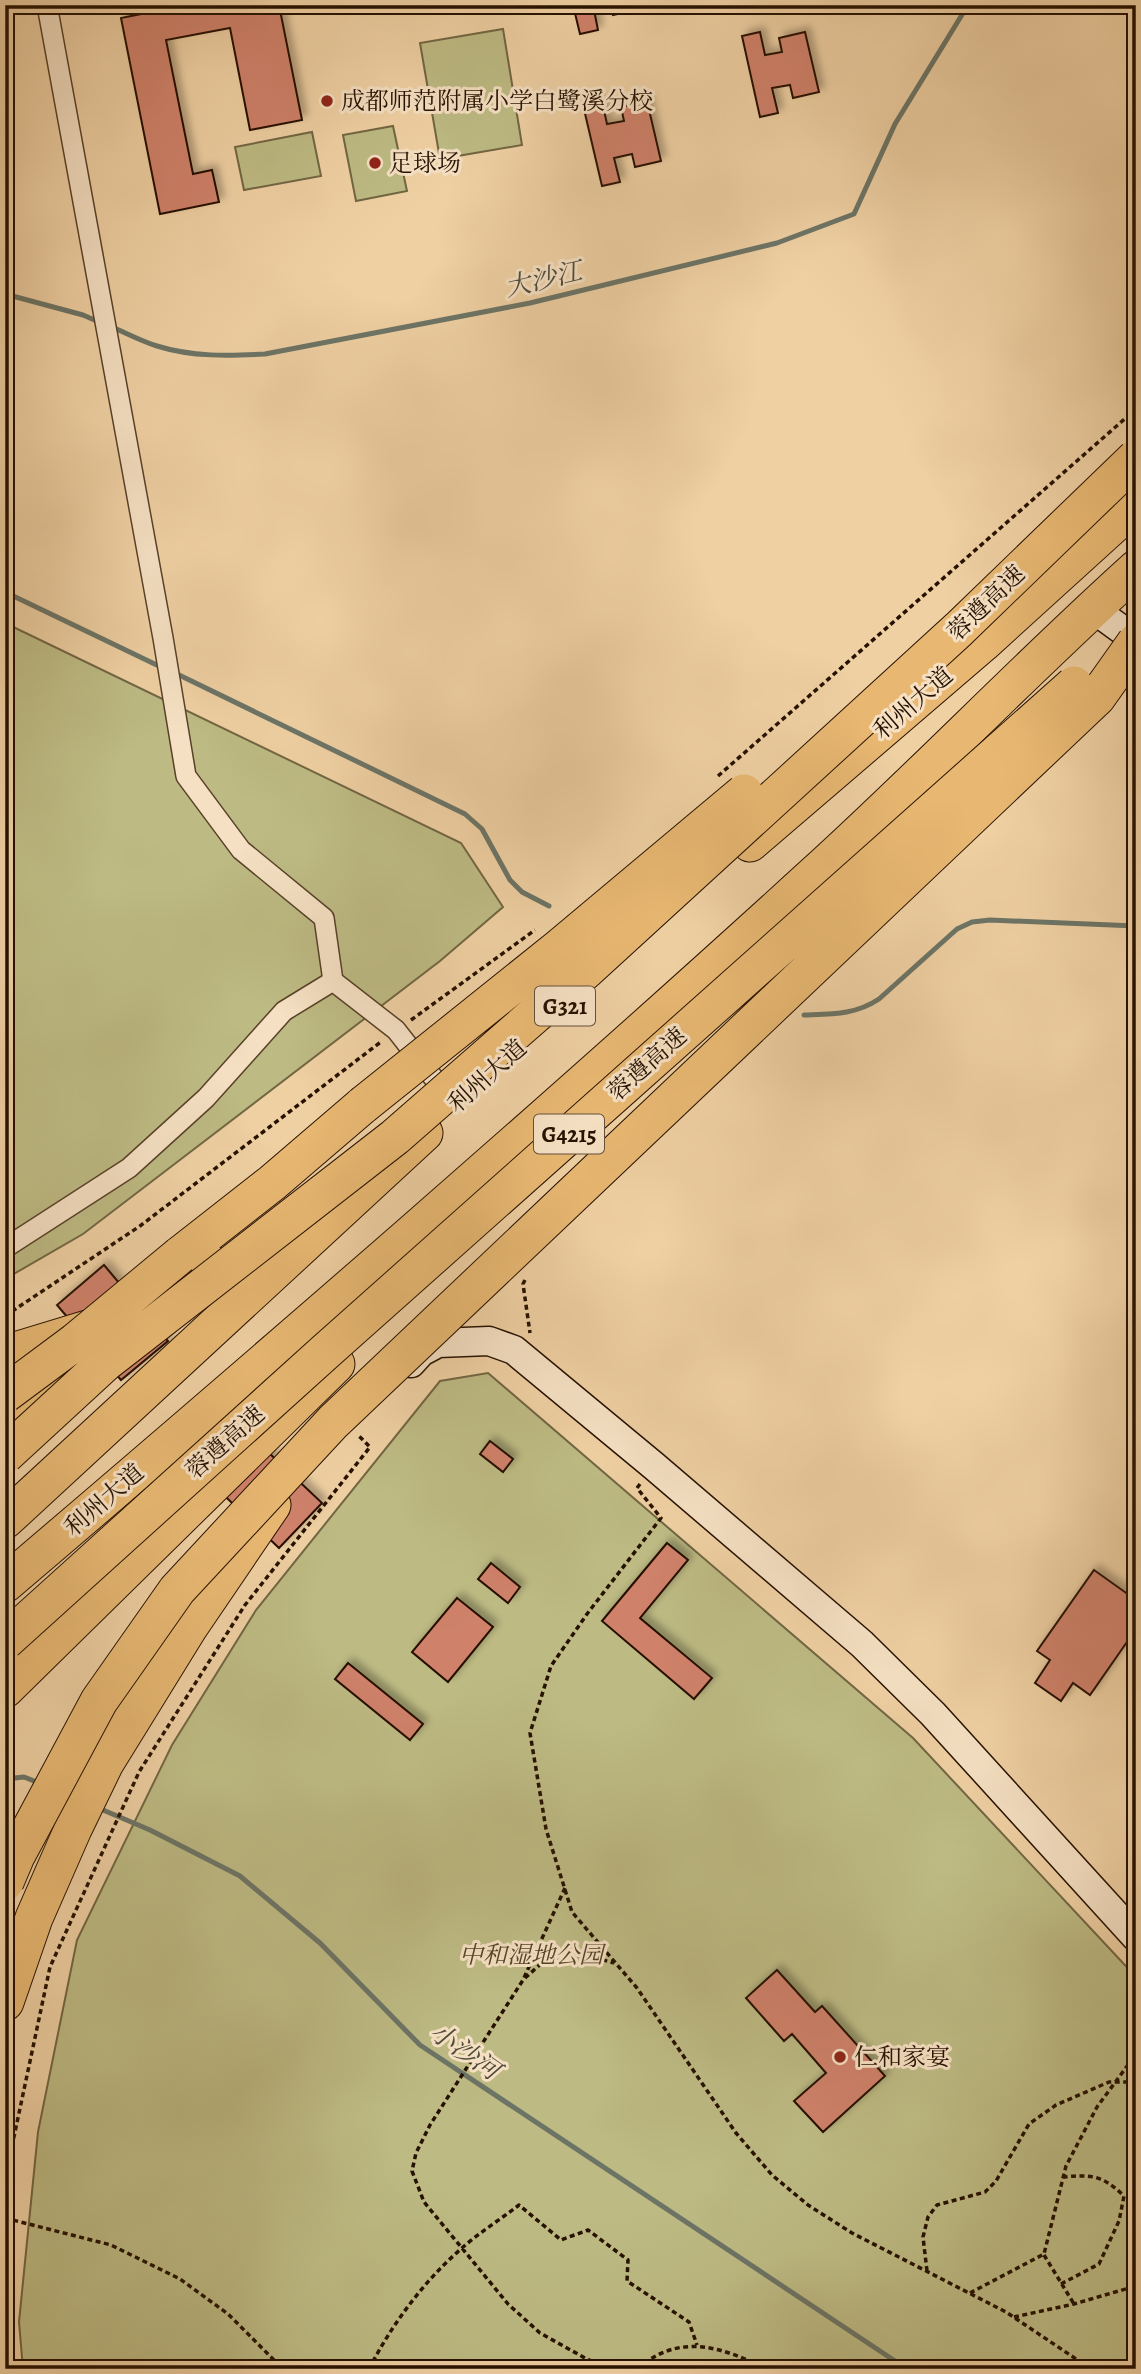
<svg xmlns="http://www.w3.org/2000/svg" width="1141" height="2374" font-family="Alegreya,'Noto Serif SC',serif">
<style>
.green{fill:#bdba83;stroke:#726642;stroke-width:2}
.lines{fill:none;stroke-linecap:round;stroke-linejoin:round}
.stream{stroke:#6c7466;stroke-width:5}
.building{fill:#cf816b;stroke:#261100;stroke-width:2;filter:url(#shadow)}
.street-casing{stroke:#584129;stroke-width:22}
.secondary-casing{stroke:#261100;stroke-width:31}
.highway-casing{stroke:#261100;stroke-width:39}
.path{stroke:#261100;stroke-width:3.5;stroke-dasharray:5 3.5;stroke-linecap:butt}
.street{stroke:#f5e0c3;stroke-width:19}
.secondary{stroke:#f5e0c3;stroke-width:28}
.highway{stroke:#e8b872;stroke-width:37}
.highway-bridge-casing{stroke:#261100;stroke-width:39;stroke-linecap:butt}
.path-bridge{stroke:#261100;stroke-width:3.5;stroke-dasharray:5 3.5;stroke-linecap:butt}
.highway-bridge{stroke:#e8b872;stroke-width:37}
.poi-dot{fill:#8f2418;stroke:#f5e0c3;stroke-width:2.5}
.labels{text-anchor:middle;stroke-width:6;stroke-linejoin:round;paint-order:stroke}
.shield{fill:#f5e0c3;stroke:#644f3a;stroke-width:2}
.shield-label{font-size:23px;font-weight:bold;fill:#261100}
.poi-label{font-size:24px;fill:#261100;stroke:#f5e0c3;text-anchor:start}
.street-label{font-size:24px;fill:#261100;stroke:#f5e0c3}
.park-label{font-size:24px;font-style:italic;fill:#534427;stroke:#f5e0c3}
.water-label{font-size:26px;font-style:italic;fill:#4f4b3c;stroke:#f5e0c3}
</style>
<defs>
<filter id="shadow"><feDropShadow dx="5" dy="-5" stdDeviation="3.5" flood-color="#0004"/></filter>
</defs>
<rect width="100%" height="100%" fill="#efd0a3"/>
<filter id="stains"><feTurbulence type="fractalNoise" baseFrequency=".00286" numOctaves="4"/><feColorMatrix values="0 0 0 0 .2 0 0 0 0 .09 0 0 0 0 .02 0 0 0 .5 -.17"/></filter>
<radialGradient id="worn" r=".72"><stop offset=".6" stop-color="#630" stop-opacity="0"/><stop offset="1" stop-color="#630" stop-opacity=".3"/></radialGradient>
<path class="green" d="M503 29 522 145 440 159 420 43Z
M393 126 407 191 356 201 343 135Z
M312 132 321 176 244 190 235 147Z
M5 623 461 843 503 907 440 961 83 1234 5 1279Z
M488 1373 913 1738 1136 1977V2369H23L19 2322 38 2132 77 1940 172 1745 256 1610 440 1381Z"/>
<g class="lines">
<path class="stream" d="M5 294 83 315 99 322
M112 327C126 333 141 341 157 346 192 357 229 356 265 354L530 303 777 243 854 214 895 124 968 5
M5 592 163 668
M175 673 465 814 482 829 510 880 522 892 549 906
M804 1015C832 1014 855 1015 879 999L957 929 972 922 990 920 1136 926
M5 1779 24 1777 39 1783
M96 1807 150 1830 240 1876 320 1943 420 2045 907 2369"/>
</g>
<path class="building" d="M187 5H279L302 120 250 130 230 28 166 40 193 174 212 170 219 202 160 214 121 18Z
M573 5H593L598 30 580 34Z
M610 5H638L639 9 613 15Z
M760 32 765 55 782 52 779 38 805 32 819 92 793 98 790 85 772 88 778 113 760 117 742 36Z
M602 101 607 124 624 121 621 107 647 101 661 161 635 167 632 154 614 158 620 182 602 186 583 105Z
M104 1265 168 1341 121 1380 57 1305Z
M250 1435 322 1503 279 1548 208 1480Z
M490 1441 513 1459 503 1472 480 1454Z
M667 1543 688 1560 640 1618 712 1678 694 1699 602 1621Z
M491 1563 520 1587 508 1603 478 1579Z
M1094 1570 1136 1600V1629L1090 1695 1073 1683 1061 1701 1035 1683 1050 1660 1037 1651Z
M457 1598 493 1627 448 1682 412 1652Z
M348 1663 423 1724 410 1740 335 1679Z
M777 1970 815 2012 822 2006 885 2076 823 2132 794 2101 826 2073 792 2034 784 2041 746 1998Z"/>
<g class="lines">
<g class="street-casing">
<path id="street" d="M47 5 163 638 186 776 241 850 324 918 333 981 396 1030 450 1099
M5 1248 129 1168 206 1098 284 1011 333 981"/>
</g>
<g class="secondary-casing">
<path id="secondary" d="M1092 608 1136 640
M411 1363 421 1352 438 1343 489 1341 514 1350 654 1466 862 1644 933 1714 1136 1937"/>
</g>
<g class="highway-casing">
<path id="highway" d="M750 843 983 643 1136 504
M180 1255 272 1183 363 1105
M117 1321 211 1264
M5 1354 91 1328
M5 1421 74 1360
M5 1520 424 1133
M5 1584C278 1351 550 1116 815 874 924 775 1026 668 1136 569
M5 1689 336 1364
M5 2002 34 1918 73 1829 105 1763 189 1627 272 1505"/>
</g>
<path class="path" d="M718 776 1136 409
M411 1020 535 930
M525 1280 523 1284 530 1333
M5 1316 140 1226 382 1041
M640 1484 637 1488 661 1518 587 1614 551 1666 530 1733 546 1829 572 1912 637 1988 736 2133 772 2175 808 2205 852 2233 1006 2312 1091 2369
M565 1888 523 1980 430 2125 416 2153 412 2171 424 2202 508 2304 540 2333 585 2358 609 2369
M525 1978 544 1961 586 1955 614 1963
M5 2223 8 2165 50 1967 139 1772 245 1605 370 1447 359 1436
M1044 2255 1074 2304
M927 2271 923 2237 928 2217 937 2205 985 2192 996 2181 1029 2124 1056 2105 1109 2082H1136
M1061 2284 1099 2264 1119 2221 1124 2196C1103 2176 1093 2174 1064 2177
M970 2293 1044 2254 1066 2166 1097 2107 1136 2054
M1014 2317 1074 2304 1136 2286
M369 2369C392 2324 424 2281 462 2248 480 2232 501 2219 519 2205L561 2240 588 2230 628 2260 627 2281 689 2322 697 2345
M638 2369C678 2332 723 2347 766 2369"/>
<use href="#street" class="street"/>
<use href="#secondary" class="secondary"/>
<use href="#highway" class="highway"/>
<g class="highway-bridge-casing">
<path id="highway-bridge" d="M363 1105 559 948 744 793
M5 1394 75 1342 180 1255
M5 1455 106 1362 395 1137 586 970 959 629 1136 458
M5 1641 325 1352 1074 685
M5 1882 16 1856 99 1701 177 1590 333 1422 1097 697 1136 642"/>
</g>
<path class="path-bridge" d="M5 2218 111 2245 180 2279 228 2314 283 2369"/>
<use href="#highway-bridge" class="highway-bridge"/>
</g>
<g class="poi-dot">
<circle cx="327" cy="101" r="7"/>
<circle cx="375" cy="163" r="7"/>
<circle cx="840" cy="2057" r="7"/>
</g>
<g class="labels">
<g class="shield">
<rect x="535" y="986.5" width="60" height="39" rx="5"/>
<rect x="534" y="1114.5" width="70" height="39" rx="5"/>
</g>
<g class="shield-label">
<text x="565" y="1014">G321</text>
<text x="569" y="1142">G4215</text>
</g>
<g class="poi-label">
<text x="341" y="109">成都师范附属小学白鹭溪分校</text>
<text x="389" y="171">足球场</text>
<text x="854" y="2065">仁和家宴</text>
</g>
<g class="street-label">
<text transform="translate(986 603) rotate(-44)" y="8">蓉遵高速</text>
<text transform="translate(913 703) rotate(-41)" y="8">利州大道</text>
<text transform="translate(647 1064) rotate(-42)" y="8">蓉遵高速</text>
<text transform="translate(487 1076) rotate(-42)" y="8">利州大道</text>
<text transform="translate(225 1442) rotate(-42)" y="8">蓉遵高速</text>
<text transform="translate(104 1500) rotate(-41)" y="8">利州大道</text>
</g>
<g class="park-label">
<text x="531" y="1963">中和湿地公园</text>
</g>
<g class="water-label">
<text transform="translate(543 279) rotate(-13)" y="9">大沙江</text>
<text transform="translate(465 2051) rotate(35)" y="9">小沙河</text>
</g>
</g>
<rect width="1141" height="2374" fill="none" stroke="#efd0a3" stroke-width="28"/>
<rect x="7" y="7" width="1127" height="2360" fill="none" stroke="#261100" stroke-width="3.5"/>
<rect x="14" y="14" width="1113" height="2346" fill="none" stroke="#261100" stroke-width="2"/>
<rect width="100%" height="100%" filter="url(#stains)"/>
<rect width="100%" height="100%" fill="url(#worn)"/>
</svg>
